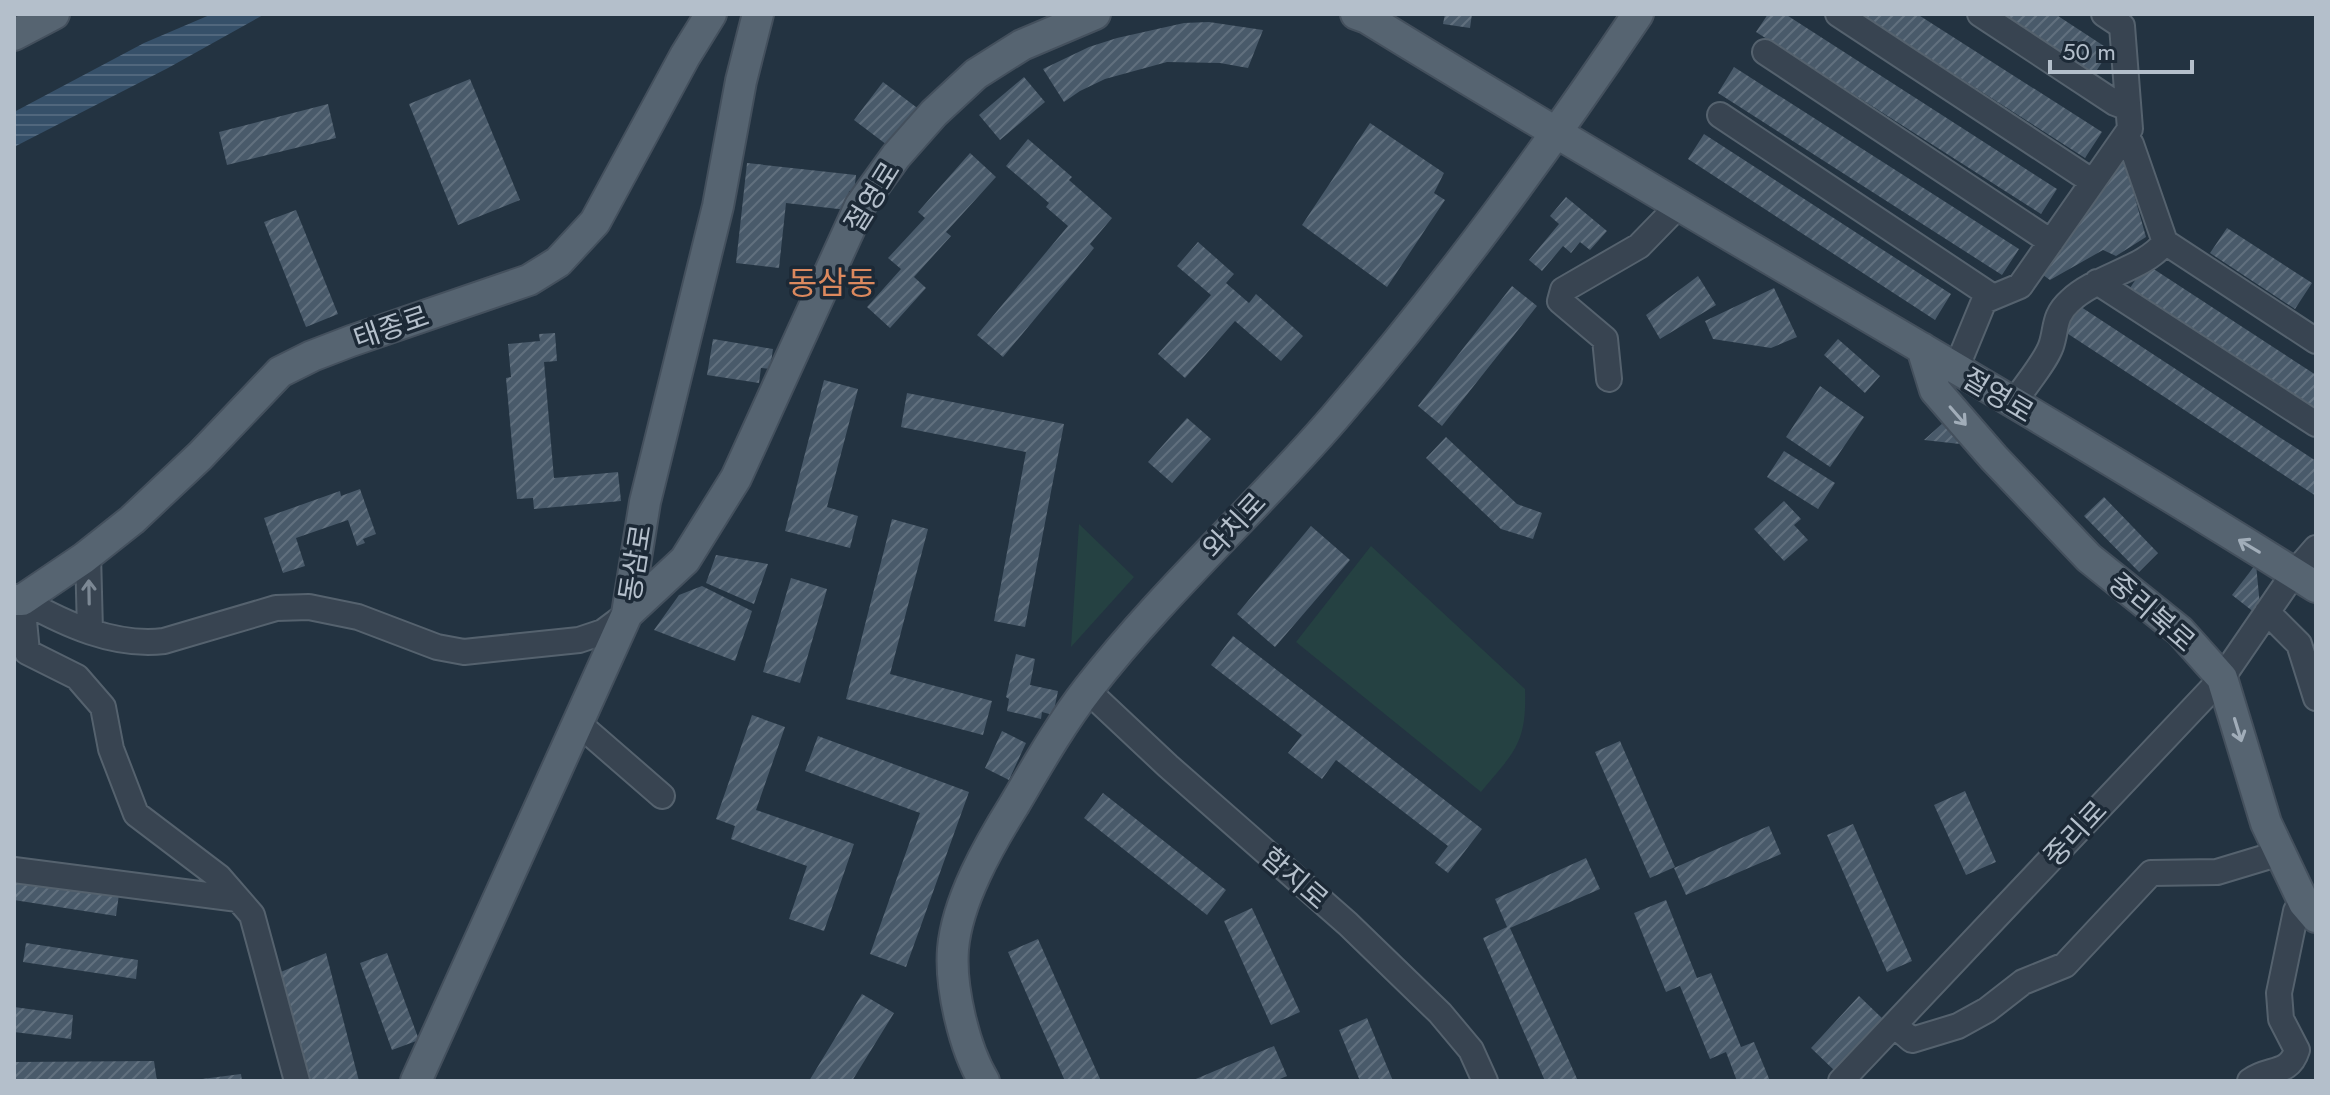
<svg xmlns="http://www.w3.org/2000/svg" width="2330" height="1095" font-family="Jost,'Noto Sans KR',sans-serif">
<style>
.park{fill:#254142}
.water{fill:url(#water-rules)}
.building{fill:url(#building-hatch)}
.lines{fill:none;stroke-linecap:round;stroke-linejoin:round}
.minor-casing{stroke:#55626e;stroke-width:28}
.major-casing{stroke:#44505d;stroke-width:34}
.minor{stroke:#384451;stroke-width:24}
.major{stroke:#566471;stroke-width:30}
.oneway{stroke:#a1adb9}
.oneway2{stroke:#7c8894}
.labels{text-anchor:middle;stroke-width:7;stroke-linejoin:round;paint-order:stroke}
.street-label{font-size:28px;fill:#b4bfcb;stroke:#1c2936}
.quarter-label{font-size:32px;fill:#dc895e;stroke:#1c2936}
</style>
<defs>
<pattern id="water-rules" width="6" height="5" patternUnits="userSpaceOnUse" patternTransform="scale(2)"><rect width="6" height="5" fill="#365069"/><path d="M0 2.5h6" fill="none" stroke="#51677d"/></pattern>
<pattern id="building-hatch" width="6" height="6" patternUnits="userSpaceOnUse" patternTransform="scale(2)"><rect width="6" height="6" fill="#495a6a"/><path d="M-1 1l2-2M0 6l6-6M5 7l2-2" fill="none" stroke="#61707e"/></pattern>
</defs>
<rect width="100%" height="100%" fill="#233341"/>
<path class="park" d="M1079 524 1134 577 1071 647Z
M1371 546 1525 689C1527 744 1514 752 1481 792L1296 642Z"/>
<path class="water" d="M212 14H265L168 68 14 147V112L144 43Z"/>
<path class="building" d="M1445 14H1472L1470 28 1443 24Z
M1768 14H1785L2057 189 2041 214 1756 32Z
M1860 14H1917L2102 132 2085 158Z
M1998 14H2055L2110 50 2093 76Z
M1209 22 1263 30 1248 68 1220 63 1167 62 1105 79 1080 91 1064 102 1043 69 1089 47 1117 38 1184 23Z
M1734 67 2019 249 2002 275 1718 93Z
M1024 77 1045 102 1000 140 979 115Z
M470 79 520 200 458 225 409 104Z
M883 82 920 110 891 148 854 120Z
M328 104 336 138 227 165 219 132Z
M1370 123 1444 173 1434 193 1445 200 1387 287 1302 225Z
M1704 134 1951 294 1935 320 1688 159Z
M1028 139 1072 177 1069 180 1112 218 1090 244 1094 248 1003 357 977 335 1068 226 1046 207 1049 203 1006 166Z
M970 153 996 177 946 232 951 236 914 277 926 288 890 328 867 307 901 269 888 258 925 218 918 212Z
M2124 159 2146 237 2116 256 2103 250 2050 280 2043 275Z
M747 163 856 175 854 192 849 191 847 210 786 203 779 268 736 263Z
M1566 197 1607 231 1590 250 1580 242 1571 253 1563 246 1542 271 1529 260 1559 224 1550 216Z
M296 210 338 314 306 327 264 222Z
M2227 228 2312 283 2295 309 2210 253Z
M1198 242 1234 274 1226 283 1249 303 1256 294 1303 336 1281 361 1235 321 1185 378 1158 354 1211 295 1177 266Z
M2146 264 2316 375V410L2130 288Z
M1698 276 1716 305 1660 339 1646 315Z
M1512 286 1537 306 1442 426 1418 406Z
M1774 288 1797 337 1771 348 1713 339 1705 321Z
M2075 303 2316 461V496L2059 328Z
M555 333 557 361 544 362 554 478 618 472 621 501 534 509 533 498 517 499 506 378 511 377 508 344 540 341 539 334Z
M713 339 773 349 770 369 761 368 759 383 707 375Z
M1838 339 1880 376 1865 393 1824 355Z
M824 380 858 389 827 507 858 516 850 548 785 531Z
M1820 386 1864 417 1830 467 1786 437Z
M907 393 1064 424 1025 627 994 621 1026 452 901 427Z
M1187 418 1211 439 1172 483 1148 462Z
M1944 422 1965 439 1960 444 1924 440Z
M1446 437 1517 504 1542 513 1533 539 1501 529 1426 458Z
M1784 451 1835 483 1818 509 1767 477Z
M360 489 376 534 363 539 365 543 357 546 348 520 296 538 305 566 283 573 264 518 340 491 341 496Z
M2104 497 2158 553 2139 572 2084 516Z
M1784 501 1801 519 1794 525 1808 540 1784 561 1754 529Z
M892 519 928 529 890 674 992 701 983 735 846 699Z
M1311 526 1350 560 1275 647 1237 614Z
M716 555 768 564 754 604 706 583Z
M2256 564 2260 606 2255 613 2232 595Z
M791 578 827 589 800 683 763 672Z
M702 586 752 611 735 661 654 630 679 595Z
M1233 636 1482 829 1448 873 1435 863 1448 846 1336 760 1322 779 1288 753 1302 735 1211 665Z
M1016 654 1035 659 1030 685 1058 691 1053 715 1042 712 1041 719 1007 711 1009 699 1006 697Z
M752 715 785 727 756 810 854 844 824 931 789 919 807 866 731 839 735 826 716 819Z
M1002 731 1026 743 1009 780 985 768Z
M818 736 969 792 906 967 870 954 920 813 805 771Z
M1620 741 1675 867 1650 878 1595 752Z
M1965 791 1996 862 1966 875 1934 805Z
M1103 793 1226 890 1207 915 1084 818Z
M1853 824 1912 961 1887 972 1827 835Z
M1769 826 1781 854 1686 895 1674 868Z
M1586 858 1600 889 1510 928 1578 1081H1545L1483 938 1507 927 1495 899Z
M14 878 119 894 116 916 14 900Z
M1666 900 1697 978 1711 973 1741 1047 1754 1042 1770 1081H1737L1726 1052 1710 1059 1680 986 1666 992 1634 913Z
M1252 908 1300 1012 1271 1025 1224 921Z
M1038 939 1101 1081H1065L1008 952Z
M26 943 138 960 136 979 23 962Z
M326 953 359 1081H305L276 974Z
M387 953 419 1040 392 1050 360 963Z
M862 994 894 1013 852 1081H809Z
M1859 996 1884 1020 1836 1072 1811 1048Z
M14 1007 73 1015 71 1039 14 1032Z
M1367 1018 1393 1081H1360L1339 1030Z
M1274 1046 1287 1076 1275 1081H1191Z
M154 1061 157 1081H14V1062Z
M241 1074 242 1081H202V1079Z"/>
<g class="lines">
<g class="minor-casing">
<path id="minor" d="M1838 14 2093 182
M1980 14 2115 103 2128 108
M1765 52 2051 242
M1720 115 1993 297
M2165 242 2316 341
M2097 282 2316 424
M1956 369 1984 301 2020 286 2130 129 2122 26 2104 14
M1609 379 1605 339 1560 301 1563 290 1639 246 1678 206
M2013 404C2023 388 2045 363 2051 346 2057 329 2053 316 2070 301 2096 276 2145 269 2165 242L2131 144 2124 138
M88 554 90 631
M22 600C65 624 114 647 164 641L276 608 309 607 358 617 437 647 464 652 579 640 603 632 627 614
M22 600 27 652 77 677 103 707 111 749 136 814 219 877 252 915 297 1081
M2267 612 2299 644 2316 698
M1087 690 1168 766 1348 924 1440 1013 1471 1050 1485 1081
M578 723 662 796
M14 870 238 899
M1894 1025 1912 1040 1958 1026 1987 1010 2023 982 2065 965 2151 873 2217 872 2280 853
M1841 1081 2222 678 2294 573 2316 548
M2250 1081C2269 1067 2289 1076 2297 1050L2281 1019 2279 993 2296 911 2302 900"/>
</g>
<g class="major-casing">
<path id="major" d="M1356 14 1367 18C1681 212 2004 390 2316 587
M14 35 54 14
M1922 348 1935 390 1994 458 2089 558 2180 631 2222 678 2266 823 2304 903 2316 917
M14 600H22L84 558 132 520 200 456 280 372 312 356 351 341 529 280 558 262 595 222 685 56 711 14
M627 614 685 560 736 478 860 206 896 156 934 113 976 74 1022 45 1095 14
M416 1081 627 614 645 502 718 206 741 81 758 14
M984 1081C964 1048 950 987 953 949 957 901 989 845 1014 805 1037 766 1060 725 1088 689 1163 592 1255 510 1335 417 1445 289 1544 154 1638 14"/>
</g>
<use href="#minor" class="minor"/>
<use href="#major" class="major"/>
</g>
<defs><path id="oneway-shaft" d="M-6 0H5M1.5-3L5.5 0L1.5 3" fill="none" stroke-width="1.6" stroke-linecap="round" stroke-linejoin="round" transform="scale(2)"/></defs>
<g class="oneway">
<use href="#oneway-shaft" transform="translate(1958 416) rotate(49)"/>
<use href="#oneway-shaft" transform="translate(2249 546) rotate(-149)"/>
<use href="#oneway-shaft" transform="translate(2238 730) rotate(73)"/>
</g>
<use class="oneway2" href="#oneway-shaft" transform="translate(89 592) rotate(-91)"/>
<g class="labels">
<g class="street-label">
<text transform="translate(872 197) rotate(-58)" y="10">절영로</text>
<text transform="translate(391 327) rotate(-19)" y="10">태종로</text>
<text transform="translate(1998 395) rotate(31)" y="10">절영로</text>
<text transform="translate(1234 525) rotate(-47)" y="10">와치로</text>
<text transform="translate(635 563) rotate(-81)" y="10">동삼로</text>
<text transform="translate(2152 612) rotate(41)" y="10">중리북로</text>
<text transform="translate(2075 833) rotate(-47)" y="10">중리로</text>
<text transform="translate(1295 878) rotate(41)" y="10">함지로</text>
</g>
<g class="quarter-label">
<text x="832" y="294">동삼동</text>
</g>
</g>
<rect width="2330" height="1095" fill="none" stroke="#b4bfcb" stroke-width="32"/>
<path d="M2050 60v12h142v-12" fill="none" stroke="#b4bfcb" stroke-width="4"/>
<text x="2062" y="60" font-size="24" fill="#b4bfcb" stroke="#1c2936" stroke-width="6" paint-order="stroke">50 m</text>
</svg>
